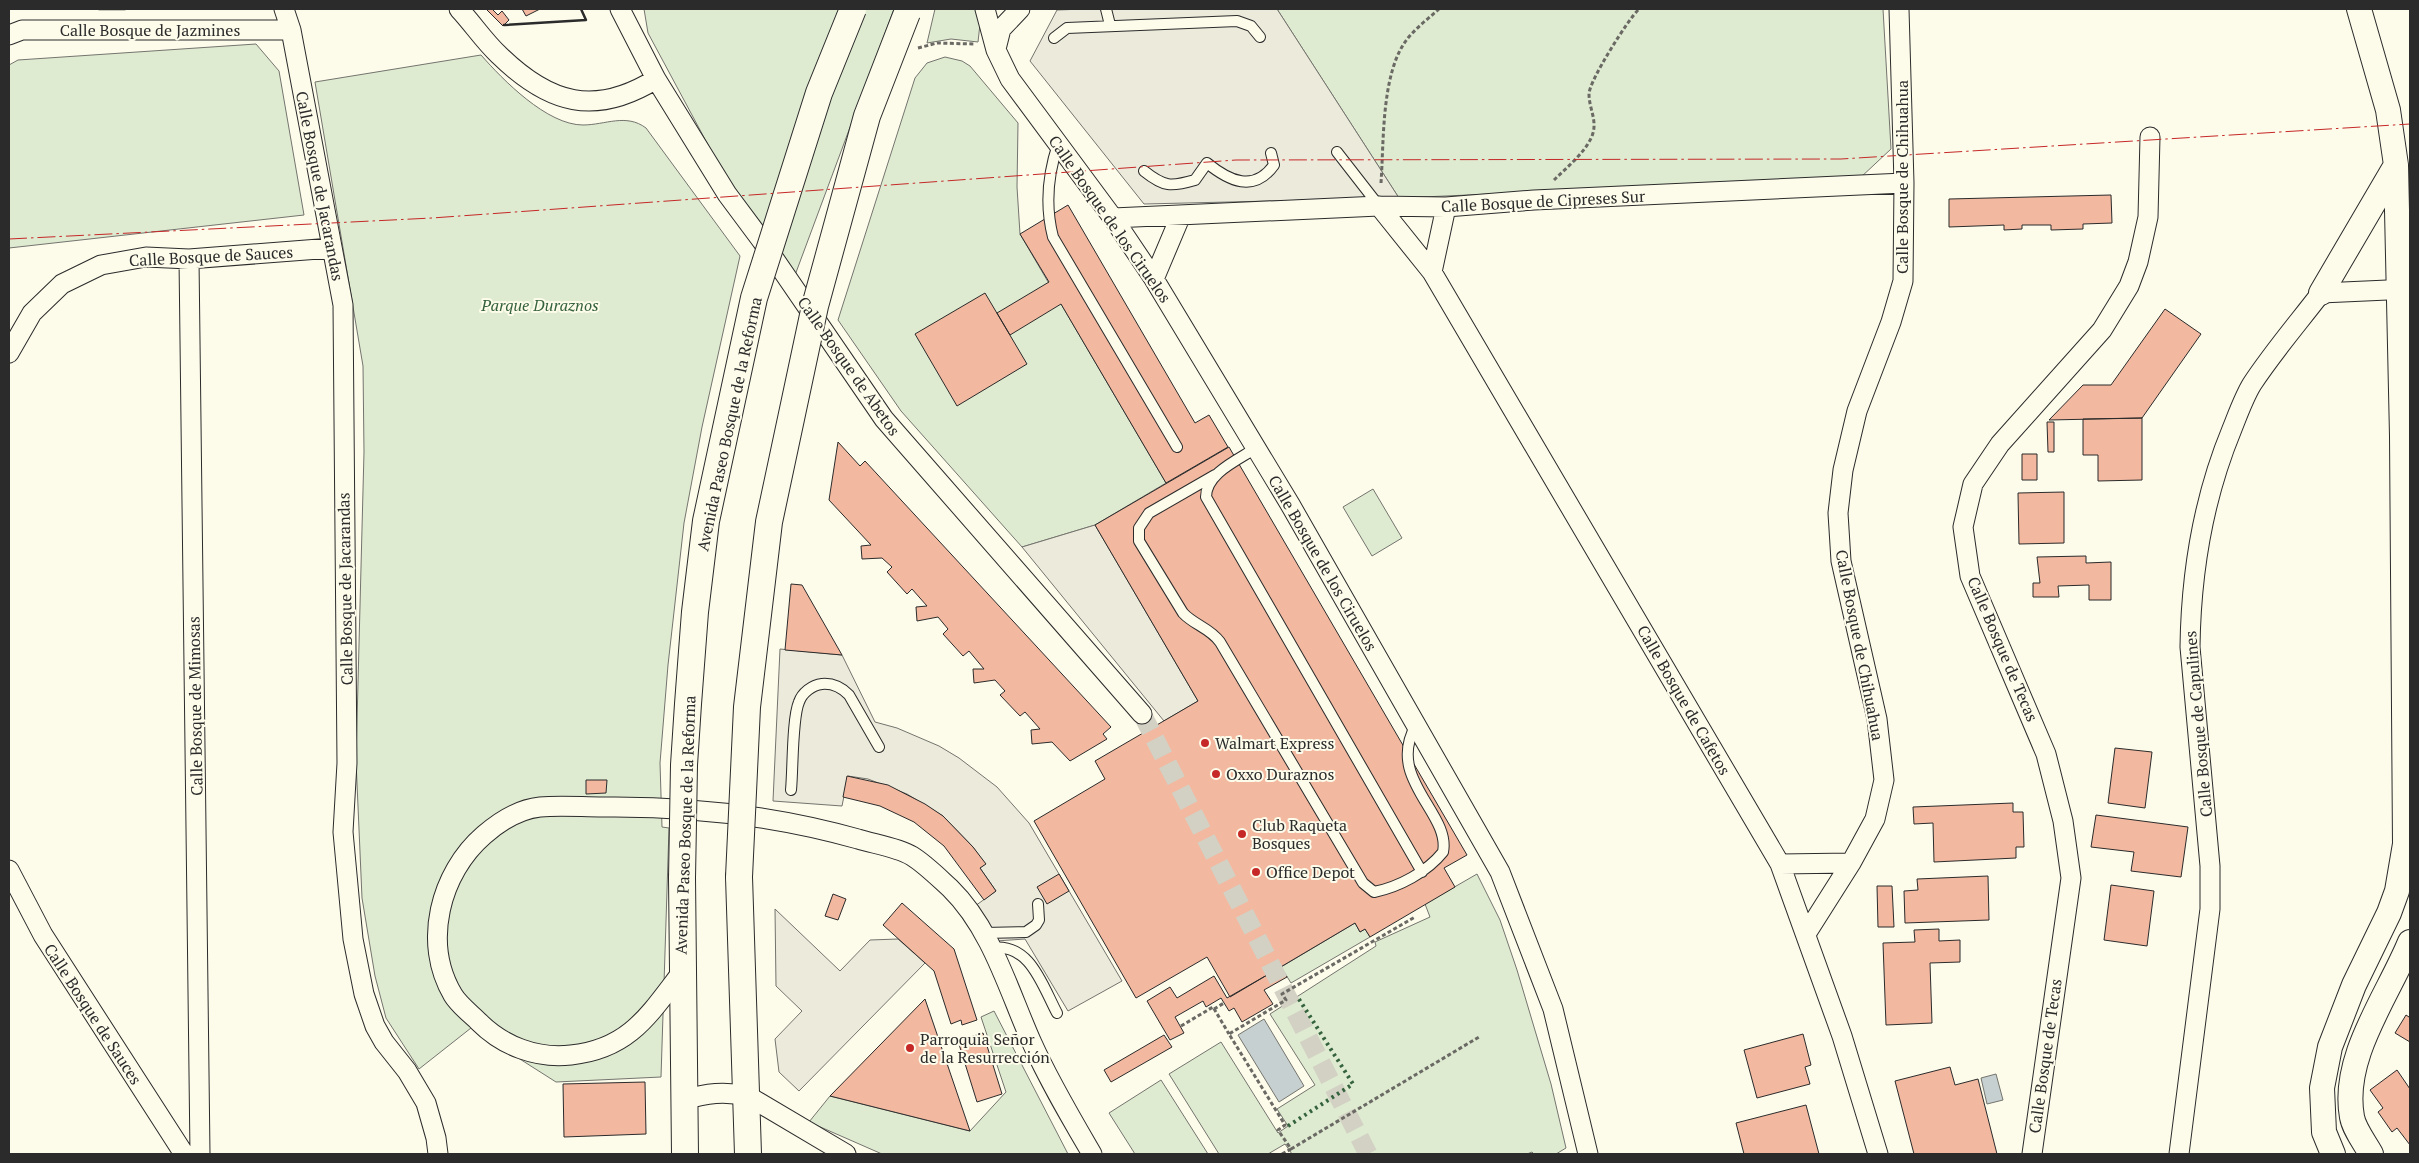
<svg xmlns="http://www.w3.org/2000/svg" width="2419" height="1163" font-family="'PT Serif',serif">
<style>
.green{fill:#deebd1;stroke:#74746e}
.parking{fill:#eceadb;stroke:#74746e}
.water{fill:#c7d0d0;stroke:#74746e}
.building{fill:#f2b8a0;stroke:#2b2b2b}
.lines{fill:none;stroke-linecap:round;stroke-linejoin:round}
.minor-tunnel{stroke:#d3d1c4;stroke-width:19;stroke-dasharray:19 9;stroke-linecap:butt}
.service-casing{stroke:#2b2b2b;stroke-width:12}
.minor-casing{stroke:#2b2b2b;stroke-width:21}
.tertiary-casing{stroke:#2b2b2b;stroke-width:26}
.secondary-casing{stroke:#2b2b2b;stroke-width:28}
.path{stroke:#6a6964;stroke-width:3;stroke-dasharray:4 2.5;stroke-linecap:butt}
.service{stroke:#fdfbea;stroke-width:10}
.minor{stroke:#fdfbea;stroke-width:19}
.tertiary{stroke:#fdfbea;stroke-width:24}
.secondary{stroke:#fdfbea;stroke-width:26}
.secondary-bridge-casing{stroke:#2b2b2b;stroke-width:28;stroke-linecap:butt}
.secondary-bridge{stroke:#fdfbea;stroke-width:26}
.hedge{stroke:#34623c;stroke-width:4;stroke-dasharray:2.5 4;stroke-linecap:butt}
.wall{stroke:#2b2b2b;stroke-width:2.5}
.power{stroke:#c62828;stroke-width:1;stroke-dasharray:18 4 2.5 4;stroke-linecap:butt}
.poi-dot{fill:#c62828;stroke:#fdfbea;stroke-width:2}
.labels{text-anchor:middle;stroke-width:4;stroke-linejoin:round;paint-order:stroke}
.street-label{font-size:16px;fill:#2b2b2b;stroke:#fdfbea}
.park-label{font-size:16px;font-style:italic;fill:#34623c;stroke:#fdfbea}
.poi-label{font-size:16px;fill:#2b2b2b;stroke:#fdfbea;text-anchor:start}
</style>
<rect width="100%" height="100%" fill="#fdfbea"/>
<path class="green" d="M644 9H894L788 294 648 33Z
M935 9H977L980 24 978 42 951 39 927 43Z
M1277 9H1883L1891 149 1860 178 1399 198Z
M256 44 279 71 304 215 9 248V65L18 60Z
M481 55C503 80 547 125 583 125 605 125 626 113 646 128L740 256 702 427 684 523 668 665 660 763 662 827 669 828 661 1077 556 1082 471 1028 419 1069 386 1018 375 976 362 898 356 760 364 452 363 366 315 82Z
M945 57 962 61 970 66 1018 123 1017 187 1020 234 1166 483 1095 525 1022 547 901 411 838 320 915 78 927 63Z
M1373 489 1402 538 1372 556 1343 507Z
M1477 874 1500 920 1517 970 1551 1084 1566 1148 1556 1154H1534L1532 1152 1527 1154H1292L1285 1144 1268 1154H1219L1169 1074 1221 1042 1278 1133 1288 1126 1277 1109 1315 1085 1270 1014 1376 946 1375 942 1430 917 1425 904Z
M1355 923 1360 932 1365 929 1370 937 1291 983 1281 967Z
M994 1011 1068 1154H882L809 1122 830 1096 970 1131 1006 1092 981 1017Z
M1161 1080 1208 1154H1135L1109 1113Z"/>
<path class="parking" d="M1085 9H1277L1399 198 1144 204 1030 61 1057 10Z
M1095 525 1198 701 1164 721 1022 547Z
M780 649 842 655 875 722 897 728 939 746 959 758 997 787 1029 823 1122 981 1068 1011 1025 939 996 941 975 906 996 891 980 868 985 864 973 847 943 816 907 794 868 779 848 776 842 806 773 801Z
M775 909 840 971 870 940 898 939 925 963 799 1091 779 1072 775 1039 802 1011 776 986Z"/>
<path class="water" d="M1264 1019 1304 1086 1279 1102 1238 1035Z
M1996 1074 2003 1100 1987 1104 1981 1078Z"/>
<path class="building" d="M486 9H492L498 15 502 11 509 20 503 26Z
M522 9H540L526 16Z
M2111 195 2112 223 2083 224V229L2051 230V225H2022V229L2004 230V225L1949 227V199Z
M1068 205 1195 423 1209 415 1228 447 1166 483 1061 304 1010 335 997 313 1049 282 1020 234Z
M985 293 1027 364 957 406 915 334Z
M2165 309 2201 334 2142 418 2049 420 2083 385H2111Z
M2142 418V480L2098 481V455H2083V419Z
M2047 422H2054V452H2048Z
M838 442 860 466 865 461 1111 727 1103 734 1107 739 1070 761 1052 742 1032 744 1031 730 1040 729 1025 712 1020 716 1000 695 1005 691 995 680 974 683 973 669H984L969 651 963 656 943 634 948 629 938 617 917 621 916 607 927 606 912 589 907 594 887 572 892 567 882 558 862 559 861 546 871 545 829 500Z
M1229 447 1467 855 1444 868 1455 887 1370 937 1365 929 1360 932 1355 923 1230 997 1207 957 1136 998 1034 821 1105 779 1095 761 1198 701 1095 525Z
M2022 454H2037V480H2022Z
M2064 492V543L2019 544 2018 493Z
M2086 556V563L2111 562V600H2089V585L2058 586 2059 597H2033V583H2040L2037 557Z
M791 584 802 585 842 655 785 650Z
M2115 748 2152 752 2145 808 2108 803Z
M847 776 888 785 925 804 943 816 973 847 986 864 980 868 996 891 984 900 944 846 914 822 880 806 843 797Z
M586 780H607L606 793 586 794Z
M2013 803V812H2023L2024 847H2016V858L1934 862 1933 823 1914 824 1913 807Z
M2096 815 2188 827 2181 877 2131 871 2134 852 2091 847Z
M1059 874 1069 891 1047 904 1037 887Z
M1988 876 1989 920 1905 923 1904 891 1918 890 1917 879Z
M2111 885 2154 891 2147 946 2104 940Z
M1877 886H1892L1894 927H1878Z
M833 894 846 899 838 920 825 916Z
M902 903 954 949 977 1020 962 1025 961 1020 951 1024 934 971 883 925Z
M1939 929V941L1960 940V962L1930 963 1932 1023 1886 1025 1883 943 1915 942 1914 930Z
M1281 967 1287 977 1264 990 1273 1004 1242 1022 1234 1008 1229 1011 1221 998 1206 1007 1203 1001 1175 1017 1184 1033 1170 1040 1147 1001 1170 987 1177 998 1214 976 1227 998Z
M925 999 970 1131 830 1096Z
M2410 1014V1042L2395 1033 2406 1015 2409 1017Z
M983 1033 1002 1094 977 1102 958 1041Z
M1803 1034 1811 1065 1805 1067 1810 1084 1757 1098 1744 1050Z
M1164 1035 1172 1047 1111 1082 1104 1070Z
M1950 1067 1955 1085 1978 1079 1997 1154H1914L1895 1081Z
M2397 1070 2410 1089V1145L2397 1128 2392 1132 2378 1112 2383 1108 2370 1090Z
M645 1082 646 1134 564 1137 563 1084Z
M1806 1105 1819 1154H1744L1736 1123Z"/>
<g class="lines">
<path class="minor-tunnel" d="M1142 714 1368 1154"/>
<g class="service-casing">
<path id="service" d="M1106 9 1110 25
M1054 38 1067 28 1237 21 1251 26 1260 37
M1058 144C1048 174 1045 206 1053 237L1177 447
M1337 152 1379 206
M1144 171C1164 187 1171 187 1195 180L1207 163C1229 181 1254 193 1274 165L1271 153
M1256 448C1238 460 1206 473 1206 497L1422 872
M1215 475 1149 513 1139 528V541L1183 613C1194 625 1210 628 1220 642L1363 883 1374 892C1399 887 1427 872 1443 852 1451 813 1385 779 1416 725
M791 790C793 770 792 718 799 702 802 693 812 685 822 684 833 683 841 687 849 695L879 747
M984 933 1026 932 1036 925 1039 920 1038 904
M991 948C1030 942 1042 985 1057 1013"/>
</g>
<g class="minor-casing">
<path id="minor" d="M284 9 291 30 343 305 347 763 343 832 353 939 364 994 375 1026 384 1042 407 1071 426 1103 436 1138 438 1154
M459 9C473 24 484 41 499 55 549 104 595 117 656 79
M620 9 656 79 727 194 762 241 884 419 1142 714
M985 9 996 50 1010 79 1113 218 1154 279 1291 506 1500 872 1553 1009 1588 1154
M9 35 22 30H291
M996 49 1001 29 1020 9
M1379 206 1432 272 1780 864 1842 1036 1878 1154
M1113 218 1379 206 1446 207 1534 200 1904 183
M189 259 200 1154
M1432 272 1446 207
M1154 279 1181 215
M9 353 32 313 62 284 101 265 146 257 189 259 332 248
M1780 864 1851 863
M9 870 43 935 184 1154
M1806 934 1851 863 1875 819 1884 780 1877 719 1841 561 1838 513 1843 470 1857 411 1891 322 1903 281 1904 183 1899 9
M682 972C649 1015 629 1049 571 1055 537 1059 503 1046 479 1022 471 1014 459 1005 453 995 422 943 440 873 484 835 499 822 520 809 540 807 560 805 582 807 603 807 691 806 773 815 858 839 874 844 897 847 912 856 925 864 939 878 950 888 992 929 1009 992 1032 1043 1049 1081 1071 1118 1092 1154
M684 1100C707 1093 724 1091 748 1096L846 1154
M2032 1154 2071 878 2063 821 2046 754 1970 576 1963 527 1973 484 2000 444 2102 330 2129 286 2138 262 2148 217 2150 137
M2179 1154 2210 909V866L2190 647C2191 572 2203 499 2232 429 2238 414 2244 397 2252 384 2273 352 2298 323 2321 293L2410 289"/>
</g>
<g class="tertiary-casing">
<path id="tertiary" d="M2321 293 2396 165
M2333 1154 2324 1132 2322 1088 2330 1047 2354 985 2389 913 2397 891 2405 844 2402 436 2396 165 2388 110 2359 9
M2371 1154C2365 1143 2354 1129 2352 1117 2341 1057 2388 996 2410 942"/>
</g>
<g class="secondary-casing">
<path id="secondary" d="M739 877 748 1154
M682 878 685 1154"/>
</g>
<path class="path" d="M918 48 937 43 974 44
M1554 180C1567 167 1585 153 1592 136 1598 121 1589 109 1589 94 1589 81 1629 18 1639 9
M1381 183C1384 141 1381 71 1408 38 1417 27 1429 18 1439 9
M1214 1009 1224 1003
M1181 1026 1213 1007 1229 1034
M1291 1149 1479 1037
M1282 1154 1291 1149 1278 1130 1285 1125 1229 1034 1286 1000 1282 994 1415 917"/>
<use href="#service" class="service"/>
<use href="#minor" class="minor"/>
<use href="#tertiary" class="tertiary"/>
<use href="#secondary" class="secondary"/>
<g class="secondary-bridge-casing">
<path id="secondary-bridge" d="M739 877 747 707 769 522 815 306 867 116 907 13
M682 878 684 765 688 704 695 612 706 521 754 298 819 93 853 9"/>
</g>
<use href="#secondary-bridge" class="secondary-bridge"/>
<path class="hedge" d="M1288 1126 1353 1084 1297 996"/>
<path class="wall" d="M99 9H125
M504 25 586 20 581 9"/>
<path class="power" d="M9 239 432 218 1236 160 1841 159 2410 124"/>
</g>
<g class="poi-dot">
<circle cx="1205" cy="743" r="5"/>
<circle cx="1216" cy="774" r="5"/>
<circle cx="1242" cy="834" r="5"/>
<circle cx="1256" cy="872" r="5"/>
<circle cx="910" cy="1048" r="5"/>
</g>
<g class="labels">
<g class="street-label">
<text x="150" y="36">Calle Bosque de Jazmines</text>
<text transform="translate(1902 177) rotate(-90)" y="6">Calle Bosque de Chihuahua</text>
<text transform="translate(320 186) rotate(79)" y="6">Calle Bosque de Jacarandas</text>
<text transform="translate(1543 201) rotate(-3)" y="6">Calle Bosque de Cipreses Sur</text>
<text transform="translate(1110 219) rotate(55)" y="6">Calle Bosque de los Ciruelos</text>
<text transform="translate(211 256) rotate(-3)" y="6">Calle Bosque de Sauces</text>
<text transform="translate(849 366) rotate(55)" y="6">Calle Bosque de Abetos</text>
<text transform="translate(729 424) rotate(-78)" y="6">Avenida Paseo Bosque de la Reforma</text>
<text transform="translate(1323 563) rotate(60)" y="6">Calle Bosque de los Ciruelos</text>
<text transform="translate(345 589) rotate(-91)" y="6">Calle Bosque de Jacarandas</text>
<text transform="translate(1860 645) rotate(79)" y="6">Calle Bosque de Chihuahua</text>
<text transform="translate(2003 649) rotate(67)" y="6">Calle Bosque de Tecas</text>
<text transform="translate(1684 700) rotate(60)" y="6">Calle Bosque de Cafetos</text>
<text transform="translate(195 706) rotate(-91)" y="6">Calle Bosque de Mimosas</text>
<text transform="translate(2198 724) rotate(-95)" y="6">Calle Bosque de Capulines</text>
<text transform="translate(685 825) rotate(-88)" y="6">Avenida Paseo Bosque de la Reforma</text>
<text transform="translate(93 1014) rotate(57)" y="6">Calle Bosque de Sauces</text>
<text transform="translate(2045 1056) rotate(-82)" y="6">Calle Bosque de Tecas</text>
</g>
<g class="park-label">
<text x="540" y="311">Parque Duraznos</text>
</g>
<g class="poi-label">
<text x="1215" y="749">Walmart Express</text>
<text x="1226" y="780">Oxxo Duraznos</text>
<text x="1252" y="831">Club Raqueta<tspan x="1252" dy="18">Bosques</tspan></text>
<text x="1266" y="878">Office Depot</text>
<text x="920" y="1045">Parroquia Señor<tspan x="920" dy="18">de la Resurrección</tspan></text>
</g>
</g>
<rect width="2419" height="1163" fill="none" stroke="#2b2b2b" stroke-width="20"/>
</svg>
